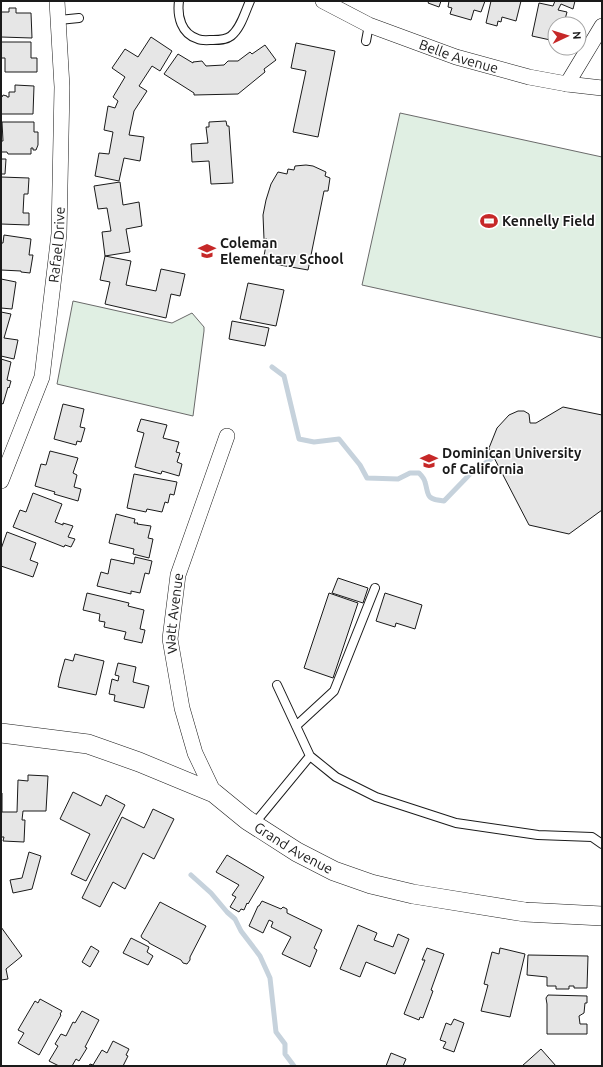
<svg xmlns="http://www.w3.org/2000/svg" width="603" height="1067" font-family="Ubuntu,sans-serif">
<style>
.grass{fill:#e0efe3;stroke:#6a6a6a}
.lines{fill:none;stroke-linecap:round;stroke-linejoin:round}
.stream{stroke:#c6d2dc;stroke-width:5}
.building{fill:#e6e6e6;stroke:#1a1a1a}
.service-casing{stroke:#1a1a1a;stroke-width:10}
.minor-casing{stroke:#1a1a1a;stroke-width:16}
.tertiary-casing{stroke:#1a1a1a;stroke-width:20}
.service{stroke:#fff;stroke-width:8}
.minor{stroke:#fff;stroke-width:15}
.tertiary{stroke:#fff;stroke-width:19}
.labels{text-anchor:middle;stroke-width:3;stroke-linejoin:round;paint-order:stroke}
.street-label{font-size:14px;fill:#1a1a1a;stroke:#fff}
.poi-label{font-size:14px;font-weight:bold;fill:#1a1a1a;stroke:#fff;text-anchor:start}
</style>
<rect width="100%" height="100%" fill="#fff"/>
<path class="grass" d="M400 113 602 157V338L362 285Z
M73 301 172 323 192 313 204 327V331L193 416 57 384Z"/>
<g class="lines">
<path class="stream" d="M272 367 284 376 299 439 314 442 339 439 360 465 367 478 398 479 410 473H419C421 475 424 478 425 482 429 495 425 499 444 501L471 473 491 459
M191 875 211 893 227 912 235 919 241 931 260 956 270 978 276 1032 285 1044V1054L294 1066"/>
</g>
<path class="building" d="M429 1H441L439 7 428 3Z
M449 1H485L481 12 474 10 471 20 450 14 452 8 448 7Z
M491 1H521L516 21 502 17 501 22 498 21 497 26 486 23Z
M555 1H575L573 9 561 4 558 10 567 12 564 23H566L555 24V41L532 36 539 3 553 6Z
M9 8H16V13H31L32 38 1 37V12H9Z
M151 37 172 51 160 71 152 66 139 86 147 91 134 111 129 135 144 137 140 161 124 158 119 181 95 176 99 153 109 154 113 132 104 130 108 106 115 108 118 101 113 97 125 77 112 68 125 49 138 57Z
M1 42H31V58H37V72H5V58H1Z
M296 43 335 51 318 137 293 132 306 71 291 68Z
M265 45 276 60 264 69 265 72 238 94 194 95V93L164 74 178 54 193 63V62L202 61 206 66 224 65 228 61H238L250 52 252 54Z
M15 85 34 86 33 114H1V97H2L3 95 7 96V97H9V92H15Z
M226 121 227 126H229L233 183 211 184 209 161 192 162 191 144 208 143 206 127H209V122Z
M2 122H34V132H38V145L36 150H33V148H31V154H8L7 152H1V141H3Z
M1 159H6L5 174H1Z
M306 165 313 166 326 172 325 176 330 178 328 191H324L308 270 263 262 267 239H264L263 215 266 200 271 184 278 172 287 174 288 169 294 170 295 166Z
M1 177 29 178 28 194H24L23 213H29V225L1 224Z
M120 182 123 205 139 202 142 226 126 229 130 252 105 256 102 232 111 231 107 208 98 209 94 186Z
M4 235 31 239 29 255H33L30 273 21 272V271L1 270V243H3Z
M105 256 131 261 126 285 156 291 161 269 185 274 180 296 171 294 166 318 105 304 110 282 100 280Z
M1 279 16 282 12 309 1 308Z
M248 283 284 290 276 326 240 319Z
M1 312 11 314 4 338 18 340 14 359 1 356Z
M232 321 269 328 265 346 229 339Z
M1 359 11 362 7 380 11 381 9 388 8 387 3 404 1 403Z
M63 404 84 409 80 427 85 428 81 442 77 441 76 445 54 439Z
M563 407 602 415V510L569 534 529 525 489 448 497 428 509 415 518 411H524L529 414 530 423H536Z
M141 419 167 425 163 438 179 442 176 452 180 453 177 462 182 464 179 476 162 471 161 474 135 467 144 433 137 431Z
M50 451 78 458 73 473 77 475 74 487 81 489 78 501 54 494 55 492 35 486 41 464 46 465Z
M134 474 177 482 174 495 170 494 168 503 165 502 162 512 147 509 146 512 127 508Z
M33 493 62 504 55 522 63 525V523L73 526 68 537 75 539 71 547 65 545 64 547 13 527 20 510 26 512Z
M116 514 135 519 134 523H138L137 524 151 526 148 538 153 539 149 558 133 554 134 549 109 543Z
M7 532 36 543 30 560 38 563 33 577 1 566V549Z
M135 557 152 561 149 574 145 573 140 593 131 591V594L97 586 101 572 108 574 111 559 134 564Z
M338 578 368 588 363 603 332 593Z
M87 593 129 603 128 606 144 610 140 629 145 630 142 643 124 639 126 632 104 627 105 622 99 621 100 614 83 610Z
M329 593 358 603 333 678 304 668Z
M385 593 422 605 415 629 396 623 395 627 376 621Z
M75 654 104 661 96 695 58 687 60 677 65 659 73 661Z
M118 663 136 667 133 682 149 686 144 708 114 701 115 695 109 694 112 679 118 681 119 676 115 675Z
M28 775 48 776 46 811H23L22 820H25L24 842 3 841 4 837H1V793H2V812H17L18 780 28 781Z
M73 792 101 806 106 795 125 805 86 881 71 874 90 834 60 819Z
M153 809 174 819 154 859 143 853 125 889 113 882 100 907 82 898 122 817 144 828Z
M29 852 41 856 32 889 13 893 10 880 22 878Z
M227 855 264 877 248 904 247 903 244 910 241 909 239 912 230 907 236 897 232 895 239 885 216 872Z
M262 901 281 909 283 907 287 909V913L322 930 314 948 317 950 310 967 282 954 291 937 271 927 273 922 269 920 263 933 249 926 258 906H259Z
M160 902 206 926 190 957V960L187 964 183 963 181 960 149 943V942L142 938 141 936Z
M358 925 377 933 374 940 393 947 398 934 409 939 395 974 366 962 360 977 340 969Z
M1 927 22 956 6 969 8 979 1 980Z
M131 938 149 947 147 952 153 956 148 965 123 953Z
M91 946 99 951 90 967 82 962Z
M427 948 444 954 431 990 433 991 423 1018 420 1017 419 1020 404 1014 425 960H422Z
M500 948 525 954 510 1017 481 1011 488 985 484 984 492 952 499 954Z
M528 955 588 956 587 988H574V986H569V989H556V986H547V977L527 975Z
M548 995 587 996V1003H585L584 1013 579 1016 580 1024H587V1034H547V1004L546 998Z
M40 999 62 1011 60 1014 61 1015 39 1055 18 1043 24 1033 18 1030 35 1001 38 1003Z
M82 1011 99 1020 85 1047 87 1048 79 1061 76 1059 72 1066H59L49 1061 58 1046 55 1044 61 1034 66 1036 73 1022 75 1023Z
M454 1019 464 1023 454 1052 443 1048 446 1042 440 1040 446 1023 451 1025Z
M113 1041 129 1049 126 1055 128 1056 123 1066H89L90 1064 93 1065 102 1050 107 1053Z
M541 1049 556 1066H522Z
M391 1053 406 1059 403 1066H386Z"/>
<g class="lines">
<g class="service-casing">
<path id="service" d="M179 1C177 16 181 34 198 39 202 41 209 40 213 40 219 40 226 40 231 36 241 28 245 12 250 1
M59 20 79 18
M366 41 369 25
M277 685 310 756 336 777 376 797 456 823 538 835 592 837 602 844
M296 726 334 691 375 588
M254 824 310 756"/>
</g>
<g class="minor-casing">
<g id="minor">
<path id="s1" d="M323 1 369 25 456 57 529 77 567 84 602 88"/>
<path d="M567 84 602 26"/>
<path id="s2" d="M1 481 42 377 59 234 62 87 57 1"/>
<path id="s3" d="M214 793 195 753 182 708 170 639 178 575 227 436"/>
</g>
</g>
<g class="tertiary-casing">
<g id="tertiary">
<path id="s4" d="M1 733 88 744 139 762 214 793 247 820 297 852 334 871 371 884 413 894 525 912 602 916"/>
</g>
</g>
<use href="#service" class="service"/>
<use href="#minor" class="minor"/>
<use href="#tertiary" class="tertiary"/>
</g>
<defs>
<g id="stadium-bare" transform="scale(1.38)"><path d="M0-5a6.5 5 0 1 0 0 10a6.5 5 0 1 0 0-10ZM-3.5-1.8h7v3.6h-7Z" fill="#c62828" stroke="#fff" stroke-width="2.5" paint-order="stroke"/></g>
<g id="school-bare" transform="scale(1.38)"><path d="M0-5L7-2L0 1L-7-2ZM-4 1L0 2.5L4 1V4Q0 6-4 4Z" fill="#c62828" stroke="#fff" stroke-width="2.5" paint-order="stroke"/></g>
<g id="university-bare" transform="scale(1.38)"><path d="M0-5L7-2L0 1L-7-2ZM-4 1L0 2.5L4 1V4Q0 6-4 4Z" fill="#c62828" stroke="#fff" stroke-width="2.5" paint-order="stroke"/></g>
</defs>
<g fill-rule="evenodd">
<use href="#stadium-bare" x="489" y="221"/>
<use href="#school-bare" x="207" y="251"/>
<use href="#university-bare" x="429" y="461"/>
</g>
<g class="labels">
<g class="street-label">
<text dy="5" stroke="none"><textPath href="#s1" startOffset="147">Belle Avenue</textPath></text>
<text dy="5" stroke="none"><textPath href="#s2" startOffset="245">Rafael Drive</textPath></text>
<text dy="5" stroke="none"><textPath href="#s3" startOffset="187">Watt Avenue</textPath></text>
<text dy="5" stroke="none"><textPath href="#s4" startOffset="320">Grand Avenue</textPath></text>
</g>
<g class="poi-label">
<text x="502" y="226">Kennelly Field</text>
<text x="220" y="248">Coleman<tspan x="220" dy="16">Elementary School</tspan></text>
<text x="442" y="458">Dominican University<tspan x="442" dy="16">of California</tspan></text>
</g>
</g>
<rect width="603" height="1067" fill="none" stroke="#1a1a1a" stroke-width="4"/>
<g transform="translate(567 36) rotate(86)"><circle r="19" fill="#ffffff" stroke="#a3a3a3"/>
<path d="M0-3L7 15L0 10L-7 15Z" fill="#c62828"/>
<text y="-6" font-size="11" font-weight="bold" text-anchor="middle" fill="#1a1a1a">N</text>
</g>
</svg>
